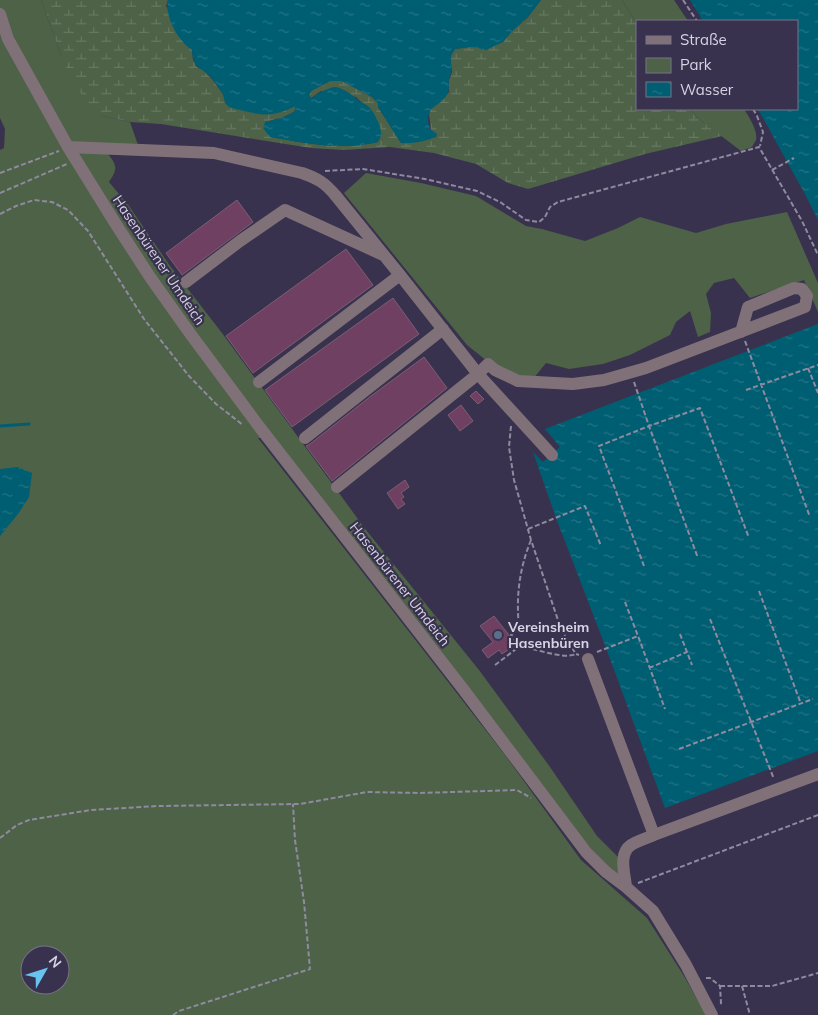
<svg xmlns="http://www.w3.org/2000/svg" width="818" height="1015" font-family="Mulish,sans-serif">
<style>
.green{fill:#4d6247;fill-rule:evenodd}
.wetland{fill:url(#wetland-marsh)}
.water{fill:url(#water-ripples)}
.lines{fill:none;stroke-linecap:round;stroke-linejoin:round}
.stream{stroke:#005e72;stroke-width:3}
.building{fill:#704062;stroke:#7b5e72}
.path{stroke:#8f8aa0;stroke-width:2;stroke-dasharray:5 2.5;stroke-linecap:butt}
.minor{stroke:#807179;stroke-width:12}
.service-dot{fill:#5c6f8a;stroke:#39324e;stroke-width:2}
.labels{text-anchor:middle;stroke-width:4.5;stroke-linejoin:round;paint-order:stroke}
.street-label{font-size:14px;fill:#d6d3e4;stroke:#39324e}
.poi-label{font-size:14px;font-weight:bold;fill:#d6d3e4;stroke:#39324e;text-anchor:start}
</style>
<defs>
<pattern id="wetland-marsh" width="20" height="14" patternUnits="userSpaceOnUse" patternTransform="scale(1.25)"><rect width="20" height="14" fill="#4d6247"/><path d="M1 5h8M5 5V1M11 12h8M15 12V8" fill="none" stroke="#667861"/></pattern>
<pattern id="water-ripples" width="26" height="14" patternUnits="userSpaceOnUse" patternTransform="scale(1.25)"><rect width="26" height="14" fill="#005e72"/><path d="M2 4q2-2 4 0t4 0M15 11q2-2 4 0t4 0" fill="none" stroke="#247486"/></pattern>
</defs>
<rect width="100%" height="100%" fill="#39324e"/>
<path class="green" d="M0 0H41L61 55 102 116 130 122 138 145 108 154C118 166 117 170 109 182L129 206 170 266 222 333 366 530 479 670 550 767 597 836 618 857 623 879 610 869 571 827 502 731 275 438H258L505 755 581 860 647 918 684 976 706 1015H0V150L4 148 5 129 0 118ZM30 955H60V985H30Z
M622 0H674L688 21H637V24Z
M690 109H744C749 117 758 130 756 140 755 142 753 145 752 147L741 151 699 119Z
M366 173 421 183 476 196 526 226 542 229 585 241 618 228 640 217 696 233 726 224 787 212 818 283V312L804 280 750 298 734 278 714 283 706 294 711 313 710 332 698 337 690 311 676 322 670 335 630 355 603 364 569 369 546 363 533 379C528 378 522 378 517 376 499 372 482 357 467 345L344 193Z"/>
<path class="wetland" d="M41 0H168L166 6 192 50 193 60 197 67 203 70 212 79 223 94 226 104 296 105 294 112 281 118 265 122 270 137C305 143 343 151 378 142L361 102 356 97 321 91 311 98 309 95 311 91 330 81H342L372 97 378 103V107L401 143 431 129 429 114 431 109 443 99 449 92V80L452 72 450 56 455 49 503 42 512 31 528 17 541 0H622L637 24V109H690L699 119 722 136 645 154 528 189 508 183 476 164 434 153 390 147 344 150 311 148 161 124 130 122 102 116 88 103 72 81 61 55Z"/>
<path class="water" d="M168 0H541L528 17 512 31 503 42 486 50 472 47 455 49C447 61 453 61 451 72 451 75 449 77 449 80 448 84 450 89 448 92 442 109 422 103 430 129L437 134 436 137C425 141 413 144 401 143L378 107V103L372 97 342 81H330L311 91 309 95 311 98C318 94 328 87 336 87 343 88 354 96 359 101 362 103 366 104 369 107 374 112 382 127 381 135 381 137 379 140 378 142 343 151 305 143 270 137L263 128 265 122 281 118 294 112 296 106C273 117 264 116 240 110 235 109 229 108 226 104 224 101 224 96 222 93 219 88 215 82 211 77 200 66 193 69 192 50 179 42 164 16 168 0Z
M690 0H818V220L806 196 758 109H797V21H703Z
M818 324V751L665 808 606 648 556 518 533 452 543 462 560 447 545 429Z
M18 467 32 473 29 497 18 514 0 536V469Z"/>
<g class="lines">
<path class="stream" d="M0 426 29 424"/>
</g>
<path class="building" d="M237 200 253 222 182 275 166 253Z
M346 249 373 285 253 373 226 336Z
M393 298 419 334 292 427 265 390Z
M424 357 447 388 332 481 306 446 310 444 371 396Z
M476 391 484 399 478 404 470 396Z
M461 405 473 421 460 431 448 415Z
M405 480 409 487 401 493 404 497 401 499 405 504 398 509 387 493Z
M494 616 516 644 502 654 499 650 488 658 482 650 493 642 480 626Z"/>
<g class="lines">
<path class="path" d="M683 0 697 21
M753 109 757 116 763 132 760 146
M772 170 794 158
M325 171 363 169 425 179 477 191 500 202 526 220 539 222 545 217 550 207 558 202 759 147 802 221 818 255
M0 173 59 151
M0 193 67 164
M0 214 16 206 34 200 52 202 68 210 88 231 144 319 189 376 216 404 243 425
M745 341 810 517
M808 368 818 393
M634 382 649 426 698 558
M746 390 818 365
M511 426 509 447 514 480 531 540 561 629 572 648 576 654 579 655
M528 529 585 506 601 546
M531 540C519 570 516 596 519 628L511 635 520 646C533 648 564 660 576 654
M644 566 599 446 649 426 700 408 749 538
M759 591 801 704
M625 602 638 636
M710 619 774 779
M680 634 692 665
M597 652 638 636 665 709
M495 665 520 646
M649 668 687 652
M679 749 813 699
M0 838 17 825 29 820 91 810 158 806 300 804 367 792 420 793 517 790 531 798
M638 883 818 815
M706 978H710L720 986 721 1003 720 1006
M720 986H772L818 973
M742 986 750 1015
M173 1015 179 1011 310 969 304 902 295 840 293 804"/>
<path class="minor" d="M0 14 8 39 68 147 117 226 150 277 189 332 258 425 463 689 586 852 606 872 626 887 653 911 686 965 712 1015
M68 147 214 153 302 173C319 179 325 183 336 196L400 275 478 374 488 364 495 370 518 381 573 384 604 380 646 368 805 307 807 296 802 289 794 288 748 307 741 332
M186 282 240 241 285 210 381 254
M259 382 400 275
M305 438 443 329
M337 487 478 374 552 455
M588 659 654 835
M626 887C625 874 618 854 631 845 637 841 647 838 654 835L818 774"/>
</g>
<circle class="service-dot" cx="498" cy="635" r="5"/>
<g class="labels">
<g class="street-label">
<text transform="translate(159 260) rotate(56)" y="5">Hasenbürener Umdeich</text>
<text transform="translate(400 584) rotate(52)" y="5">Hasenbürener Umdeich</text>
</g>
<g class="poi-label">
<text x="508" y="632">Vereinsheim<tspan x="508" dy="16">Hasenbüren</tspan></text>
</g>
</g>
<rect x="636" y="20" width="162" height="90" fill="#39324e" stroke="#78728a"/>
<rect x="646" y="36" width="25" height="8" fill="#807179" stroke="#78728a"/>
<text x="680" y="45" font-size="15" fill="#d6d3e4">Straße</text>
<rect x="646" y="58" width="25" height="15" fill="#4d6247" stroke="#78728a"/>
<text x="680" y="70" font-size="15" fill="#d6d3e4">Park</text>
<rect x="646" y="82" width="25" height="15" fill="url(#water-ripples)" stroke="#78728a"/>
<text x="680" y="95" font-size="15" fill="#d6d3e4">Wasser</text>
<g transform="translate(45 970) rotate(51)"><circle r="24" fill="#39324e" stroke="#78728a"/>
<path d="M0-4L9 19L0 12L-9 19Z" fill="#69c3f1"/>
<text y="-8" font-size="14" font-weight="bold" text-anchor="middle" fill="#d6d3e4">N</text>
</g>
</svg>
